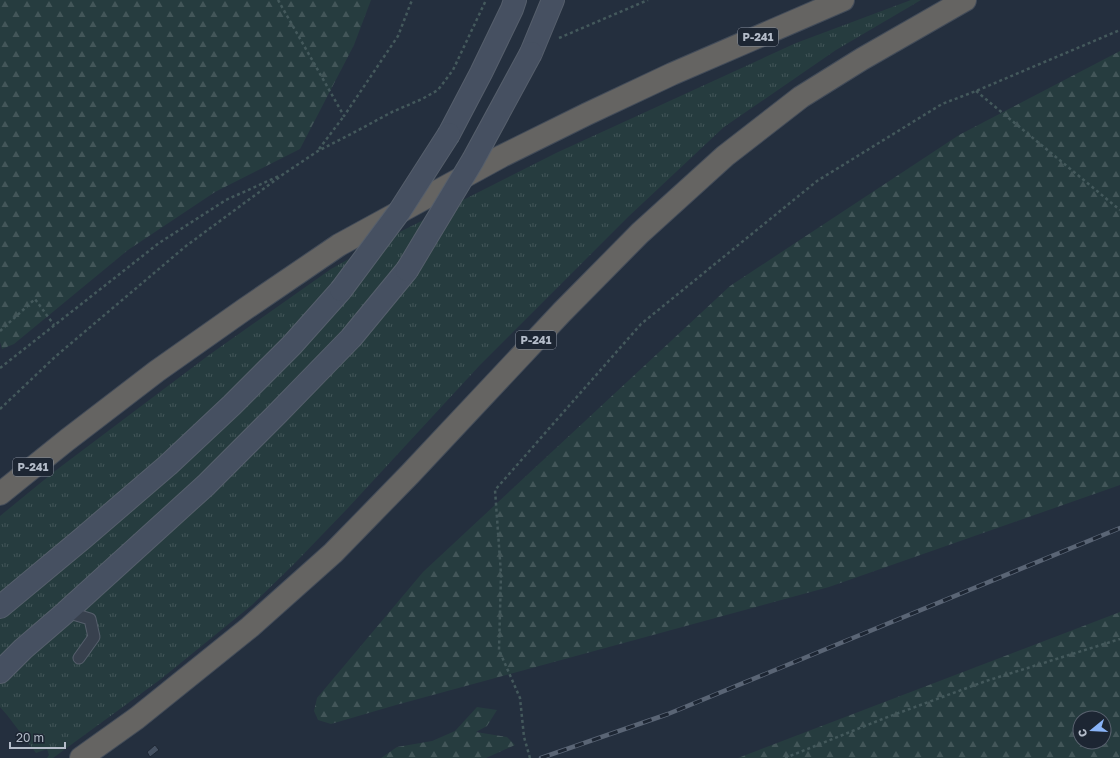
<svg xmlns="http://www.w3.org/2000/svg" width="1120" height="758" font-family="'Golos Text',sans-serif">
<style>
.grass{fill:url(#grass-tufts)}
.forest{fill:url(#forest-firs);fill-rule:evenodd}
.building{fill:#455162;stroke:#1f2835}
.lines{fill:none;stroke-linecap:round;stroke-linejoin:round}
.service-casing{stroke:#565f6c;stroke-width:13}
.secondary-casing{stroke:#565f6c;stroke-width:24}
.trunk-casing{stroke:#434c59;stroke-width:24}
.path{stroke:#44595c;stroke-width:2.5;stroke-dasharray:3 3;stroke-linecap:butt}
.service{stroke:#38414e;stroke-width:11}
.secondary{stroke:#465061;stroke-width:22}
.trunk{stroke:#656462;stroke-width:22}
.rail-casing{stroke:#5a6575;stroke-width:4.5}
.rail{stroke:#1d2633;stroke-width:3;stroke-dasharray:9;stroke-linecap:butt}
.secondary-bridge-casing{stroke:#565f6c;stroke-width:24;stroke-linecap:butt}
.secondary-bridge{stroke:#465061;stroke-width:22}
.labels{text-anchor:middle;stroke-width:3;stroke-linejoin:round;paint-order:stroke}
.shield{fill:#1d2633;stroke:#878f9c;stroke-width:1}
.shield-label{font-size:11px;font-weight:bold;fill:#b4bcc9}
</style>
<defs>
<pattern id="grass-tufts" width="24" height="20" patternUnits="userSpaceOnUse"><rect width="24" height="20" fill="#263c3f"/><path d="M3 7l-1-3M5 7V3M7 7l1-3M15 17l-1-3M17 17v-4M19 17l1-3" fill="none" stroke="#435659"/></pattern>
<pattern id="forest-firs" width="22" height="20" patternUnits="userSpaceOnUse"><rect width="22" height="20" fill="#263c3f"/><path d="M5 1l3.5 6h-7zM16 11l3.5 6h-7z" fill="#435659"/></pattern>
</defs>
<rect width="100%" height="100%" fill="#242f3e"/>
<path class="grass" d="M911 0H921L836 50 724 127 628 217 480 365 347 509 295 563 252 605 161 679 53 758H47L49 755 47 749 36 753 7 715 0 707V516L55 471 209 355 331 269 370 247 556 153 796 43Z"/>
<path class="forest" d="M0 0H371L354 45 300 149 215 192 128 250 14 344 2 349 0 342Z
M1120 51V485L829 587 396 705 331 724 318 720 314 711 317 698 423 572 730 286 959 135Z
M1120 612V758H738ZM1080 718H1104V742H1080Z
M477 707 497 710 487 726 476 732 507 737 515 745 486 758H381L397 747 432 741 455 731Z"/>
<path class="building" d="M155 745 159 750 150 757 147 752Z"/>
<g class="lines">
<g class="service-casing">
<path id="service" d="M66 612 90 619 94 637 79 658"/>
</g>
<g class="secondary-casing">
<path id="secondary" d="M531 53 553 0
M449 134 481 73 512 9 515 0
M0 607 83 538 168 465 232 405 292 345 341 290
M0 672 23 649 66 612 206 485 278 413 351 338 407 270"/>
</g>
<g class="trunk-casing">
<path id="trunk" d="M0 494 67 440 157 371 245 309 339 245 502 156 587 114 672 74 843 0
M81 758 137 718 250 627 333 553 410 474 562 312 640 233 725 156 801 97 862 59 965 0"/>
</g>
<path class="path" d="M278 0 344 116 398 36 412 0
M559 38 648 0
M976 91 1120 210
M319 149 344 116
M0 331 35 299 54 325
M0 368 159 243 226 200 279 176
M0 409 56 356 186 246 285 173 318 151 353 133 392 112 422 99 438 90 453 70 486 0
M530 758 524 737 520 698 499 650 501 574 495 490 641 324 817 181 942 104 976 91 1120 30
M785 758 885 718 986 681 1120 639"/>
<use href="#service" class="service"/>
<use href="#secondary" class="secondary"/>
<use href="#trunk" class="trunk"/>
<g class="rail-casing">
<path id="rail" d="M541 758 668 714 1120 528"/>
</g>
<use href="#rail" class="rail"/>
<g class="secondary-bridge-casing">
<path id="secondary-bridge" d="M407 270 473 160 531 53
M341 290 399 212 449 134"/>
</g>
<use href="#secondary-bridge" class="secondary-bridge"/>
</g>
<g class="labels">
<g class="shield">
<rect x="738" y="28" width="40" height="18" rx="3"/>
<rect x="516" y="331" width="40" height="18" rx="3"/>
<rect x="13" y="458" width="40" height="18" rx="3"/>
</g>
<g class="shield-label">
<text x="758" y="41">Р-241</text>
<text x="536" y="344">Р-241</text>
<text x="33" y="471">Р-241</text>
</g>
</g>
<g transform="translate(1092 730) rotate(252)"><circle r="19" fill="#1d2633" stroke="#59626f"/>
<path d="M0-3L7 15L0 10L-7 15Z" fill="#8ab4f8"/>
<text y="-6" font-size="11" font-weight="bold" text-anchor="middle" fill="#b4bcc9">С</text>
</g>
<path d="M10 742v6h55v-6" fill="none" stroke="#b4bcc9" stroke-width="2"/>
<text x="16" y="742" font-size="12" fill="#b4bcc9" stroke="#1d2633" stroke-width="3" paint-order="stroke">20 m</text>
</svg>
